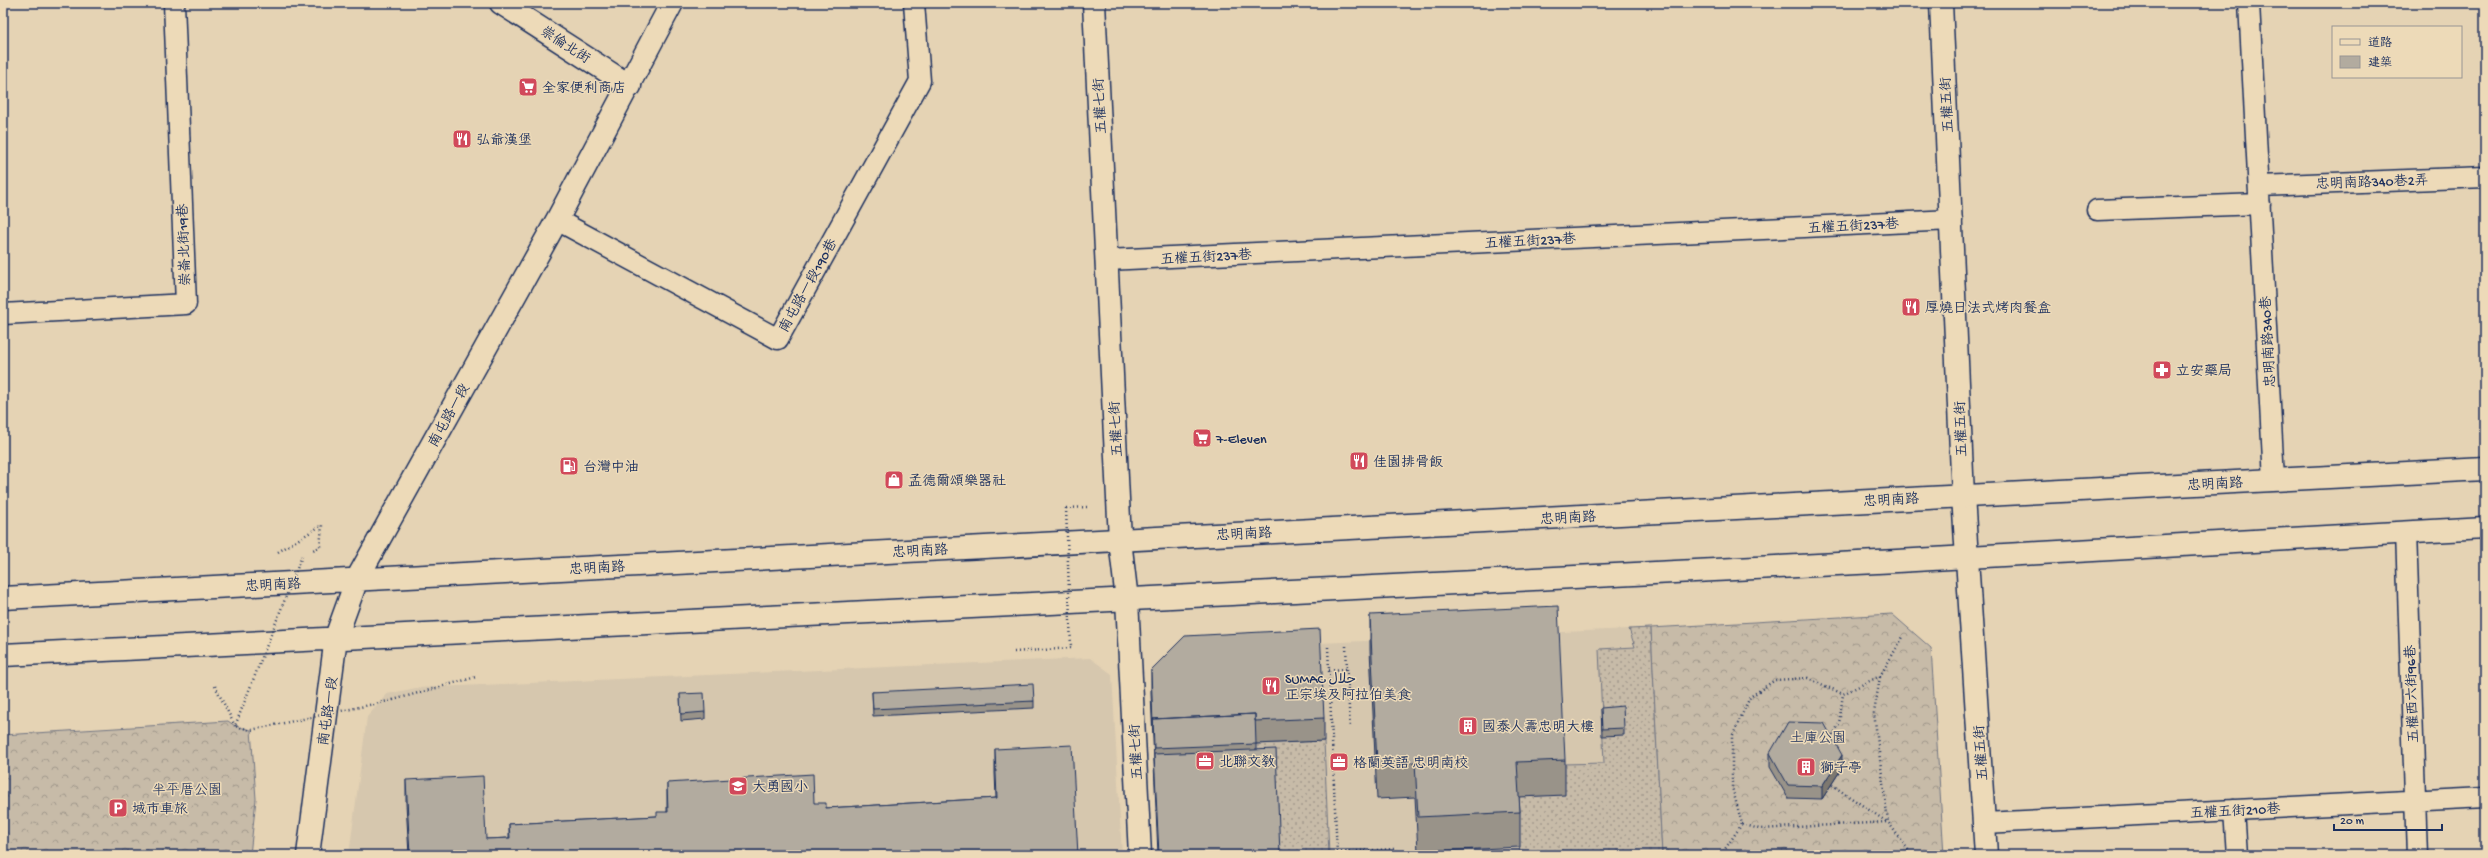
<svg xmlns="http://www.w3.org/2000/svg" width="2488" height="858" font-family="'Gochi Hand','Playpen Sans Arabic','LXGW WenKai TC',sans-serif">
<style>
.built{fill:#d6c7ae}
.grass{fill:url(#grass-dots);stroke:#717583}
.forest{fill:url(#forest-crowns);stroke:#717583}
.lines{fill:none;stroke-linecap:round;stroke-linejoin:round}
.lane-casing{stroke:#1b2f5e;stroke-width:23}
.street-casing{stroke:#1b2f5e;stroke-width:25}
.secondary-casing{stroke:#1b2f5e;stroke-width:25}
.path{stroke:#1b2f5e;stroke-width:2.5;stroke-dasharray:1 3;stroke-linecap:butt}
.lane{stroke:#eddab8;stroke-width:20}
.street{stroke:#eddab8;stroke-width:22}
.secondary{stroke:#eddab8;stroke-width:22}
.path-bridge{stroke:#1b2f5e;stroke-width:2.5;stroke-dasharray:1 3;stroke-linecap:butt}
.wall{fill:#999389;stroke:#1b2f5e}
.shaded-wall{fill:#7d786f;stroke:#1b2f5e}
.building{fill:#b2ab9f;stroke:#1b2f5e}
.labels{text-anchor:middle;stroke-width:3;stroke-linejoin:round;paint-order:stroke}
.street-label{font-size:14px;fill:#1b2f5e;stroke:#eddab8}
.poi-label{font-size:14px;fill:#1b2f5e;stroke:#eddab8;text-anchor:start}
.park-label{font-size:14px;fill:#354469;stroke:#eddab8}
</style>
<defs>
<pattern id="grass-dots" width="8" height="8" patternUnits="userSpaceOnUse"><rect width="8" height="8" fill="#c7bba8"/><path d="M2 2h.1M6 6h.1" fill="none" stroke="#a1988c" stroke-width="1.8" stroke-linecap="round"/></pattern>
<pattern id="forest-crowns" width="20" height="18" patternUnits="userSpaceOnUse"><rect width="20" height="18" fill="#c7bba8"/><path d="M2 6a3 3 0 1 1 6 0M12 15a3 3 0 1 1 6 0" fill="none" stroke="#a1988c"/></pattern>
</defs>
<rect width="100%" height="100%" fill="#e5d3b4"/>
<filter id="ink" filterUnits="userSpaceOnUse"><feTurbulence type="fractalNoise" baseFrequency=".025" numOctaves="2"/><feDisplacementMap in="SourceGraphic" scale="8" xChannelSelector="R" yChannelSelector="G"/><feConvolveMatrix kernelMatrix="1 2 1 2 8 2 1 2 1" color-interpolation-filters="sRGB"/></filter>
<g filter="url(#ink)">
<path class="built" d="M1629 629 1635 647 1633 855H1280L1255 744 1324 741 1320 643Z
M1090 658 1112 674 1122 855H349L367 717 387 694 416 688Z"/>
<path class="grass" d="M1651 628 1662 855H1520L1517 797 1564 764 1604 763 1599 649 1635 647 1629 629Z
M1324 741 1329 855H1280L1256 773 1255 744Z"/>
<path class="forest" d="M1892 614 1931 648 1944 855H1662L1651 628Z
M228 721 235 726 251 730 256 799 250 855H3V735Z"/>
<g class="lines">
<g class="lane-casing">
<path id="lane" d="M2249 3 2274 480
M2259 186 2485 177
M2097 210 2260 204
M557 220 778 339 920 81 914 3
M1107 260 1952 220
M3 314 186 304 174 3
M2406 532 2417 855
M2234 810 2237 855
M1984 823 2485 797"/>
</g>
<g class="street-casing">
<path id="street" d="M501 3 630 86
M1094 3 1120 540 1127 600 1140 855
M1941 3 1963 496 1986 855"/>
</g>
<g class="secondary-casing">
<path id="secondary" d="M3 598 2485 469
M3 655 1897 561 2485 528
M308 855 336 637 357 579 557 220 672 3"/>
</g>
<path class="path" d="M1066 508 1088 507
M278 552 322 525 320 547 313 550
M1328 647 1337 855
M1014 652 1071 648
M1347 669 1350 728
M1329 670 1347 669 1346 646
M1880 677 1874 713 1888 822 1912 855
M215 686 235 726
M393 700 476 677
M1831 739 1839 724 1843 694
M1832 785 1887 822
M1742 824 1759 829 1888 822
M1337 852 1395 849 1401 855
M1721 855 1742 824 1732 787V737L1750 697 1775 680 1808 678 1843 694 1880 676 1903 637"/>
<use href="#lane" class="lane"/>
<use href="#street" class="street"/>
<use href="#secondary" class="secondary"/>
<path class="path-bridge" d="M1066 508 1071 648
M302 556 235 726 251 730 393 700"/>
</g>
<path class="wall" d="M1370 615 1565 760V795L1519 797 1520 812V847L1418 852 1415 797 1377 799 1370 650Z
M1151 670 1324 718V741L1256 744V750L1280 855H1158L1151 694Z
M872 692 1034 701V708L873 716Z
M680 694 705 712V719L681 721Z
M1601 708 1624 728V735L1602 736Z
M995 749 1078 855H409L406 804V780L486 839 509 838V824L657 816 667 812V783L814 803 826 808 996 798 995 773Z
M1770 753 1842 768 1822 799 1788 798 1770 767Z"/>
<path class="shaded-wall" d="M1842 755V768L1822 799V786Z"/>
<path class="building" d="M1558 606 1565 760 1517 762 1520 812 1418 817 1415 762 1377 764 1370 615Z
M1320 629 1324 718 1255 721V714L1153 719V725L1151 670 1185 636Z
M1033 684 1034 701 873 709 872 692Z
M704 693 705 712 681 714 680 694Z
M1623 706 1624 728 1602 729 1601 708Z
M1255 714 1256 744 1154 748 1153 719Z
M1788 722 1824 723 1842 755 1822 786 1788 785 1770 753Z
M1072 745 1078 855H410L406 780 483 776 486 839 510 838 509 824 657 816V812H668L667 783 813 774 814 803H826V808L997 798 995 749Z
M1276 749 1280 855H1159L1154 754Z"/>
</g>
<defs>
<g id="supermarket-square" transform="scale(1)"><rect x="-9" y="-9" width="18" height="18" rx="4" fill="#d1495b" stroke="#eddab8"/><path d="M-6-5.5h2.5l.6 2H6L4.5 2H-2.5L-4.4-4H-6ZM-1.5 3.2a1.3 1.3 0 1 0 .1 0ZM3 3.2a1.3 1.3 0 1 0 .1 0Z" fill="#fff"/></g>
<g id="restaurant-square" transform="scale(1)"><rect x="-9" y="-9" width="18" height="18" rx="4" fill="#d1495b" stroke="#eddab8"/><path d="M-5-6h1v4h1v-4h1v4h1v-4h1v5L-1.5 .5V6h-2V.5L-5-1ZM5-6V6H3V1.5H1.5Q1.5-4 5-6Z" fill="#fff"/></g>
<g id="pharmacy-square" transform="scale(1)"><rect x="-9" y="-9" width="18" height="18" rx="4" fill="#d1495b" stroke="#eddab8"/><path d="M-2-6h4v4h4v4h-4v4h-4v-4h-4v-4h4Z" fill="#fff"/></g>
<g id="fuel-square" transform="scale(1)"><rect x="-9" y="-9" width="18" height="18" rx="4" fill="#d1495b" stroke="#eddab8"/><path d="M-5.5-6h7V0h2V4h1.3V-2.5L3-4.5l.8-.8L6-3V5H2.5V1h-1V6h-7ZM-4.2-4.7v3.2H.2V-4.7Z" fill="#fff"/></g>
<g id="shop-square" transform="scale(1)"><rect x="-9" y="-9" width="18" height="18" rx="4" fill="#d1495b" stroke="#eddab8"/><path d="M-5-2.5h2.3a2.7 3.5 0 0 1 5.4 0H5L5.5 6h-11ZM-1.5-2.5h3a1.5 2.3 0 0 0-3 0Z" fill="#fff"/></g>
<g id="building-square" transform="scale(1)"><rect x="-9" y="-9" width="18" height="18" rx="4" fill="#d1495b" stroke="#eddab8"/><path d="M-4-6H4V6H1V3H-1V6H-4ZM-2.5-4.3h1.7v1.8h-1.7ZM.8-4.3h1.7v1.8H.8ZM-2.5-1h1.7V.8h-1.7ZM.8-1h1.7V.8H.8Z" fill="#fff"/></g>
<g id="office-square" transform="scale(1)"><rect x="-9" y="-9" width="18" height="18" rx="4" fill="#d1495b" stroke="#eddab8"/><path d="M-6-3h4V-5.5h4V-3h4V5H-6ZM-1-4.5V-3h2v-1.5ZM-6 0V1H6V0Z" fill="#fff"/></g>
<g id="school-square" transform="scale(1)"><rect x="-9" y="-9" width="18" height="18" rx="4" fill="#d1495b" stroke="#eddab8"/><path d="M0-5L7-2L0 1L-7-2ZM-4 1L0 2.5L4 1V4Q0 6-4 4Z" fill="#fff"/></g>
<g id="parking-square" transform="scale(1)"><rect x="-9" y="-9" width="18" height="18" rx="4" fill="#d1495b" stroke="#eddab8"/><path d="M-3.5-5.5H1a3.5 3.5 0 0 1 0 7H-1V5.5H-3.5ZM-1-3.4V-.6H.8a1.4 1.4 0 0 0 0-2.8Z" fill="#fff"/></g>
</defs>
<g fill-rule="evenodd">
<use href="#supermarket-square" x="528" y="87"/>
<use href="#restaurant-square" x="462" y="139"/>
<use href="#restaurant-square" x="1911" y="307"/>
<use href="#pharmacy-square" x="2162" y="370"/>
<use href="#supermarket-square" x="1202" y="438"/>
<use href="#restaurant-square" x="1359" y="461"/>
<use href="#fuel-square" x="569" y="466"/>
<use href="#shop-square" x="894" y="480"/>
<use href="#restaurant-square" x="1271" y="686"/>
<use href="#building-square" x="1468" y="726"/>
<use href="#office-square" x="1205" y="761"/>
<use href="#office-square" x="1339" y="762"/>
<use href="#building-square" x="1806" y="767"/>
<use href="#school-square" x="738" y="786"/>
<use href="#parking-square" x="118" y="808"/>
</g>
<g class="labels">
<g class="street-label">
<text transform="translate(566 44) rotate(33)" y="5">崇倫北街</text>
<text transform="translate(1946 105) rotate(-93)" y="5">五權五街</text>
<text transform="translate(1099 106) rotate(-93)" y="5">五權七街</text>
<text transform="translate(2372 181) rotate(-2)" y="5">忠明南路340巷2弄</text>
<text transform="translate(1853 225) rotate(-3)" y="5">五權五街237巷</text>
<text transform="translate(1530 240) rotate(-3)" y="5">五權五街237巷</text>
<text transform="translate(183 245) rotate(-92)" y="5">崇崙北街19巷</text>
<text transform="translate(1206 256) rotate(-3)" y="5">五權五街237巷</text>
<text transform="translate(807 285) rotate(-61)" y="5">南屯路一段190巷</text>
<text transform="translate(2267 342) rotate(-93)" y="5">忠明南路340巷</text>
<text transform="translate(448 415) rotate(-61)" y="5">南屯路一段</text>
<text transform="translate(1115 429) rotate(-93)" y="5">五權七街</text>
<text transform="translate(1960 429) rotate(-92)" y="5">五權五街</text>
<text transform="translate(2215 483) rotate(-3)" y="5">忠明南路</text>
<text transform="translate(1891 499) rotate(-3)" y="5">忠明南路</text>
<text transform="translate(1568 517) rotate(-3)" y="5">忠明南路</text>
<text transform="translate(1244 533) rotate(-3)" y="5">忠明南路</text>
<text transform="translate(920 550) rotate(-3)" y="5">忠明南路</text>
<text transform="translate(597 567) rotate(-3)" y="5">忠明南路</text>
<text transform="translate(273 584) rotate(-3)" y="5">忠明南路</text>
<text transform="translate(2411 694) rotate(-92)" y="5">五權西六街96巷</text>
<text transform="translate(327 711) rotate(-82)" y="5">南屯路一段</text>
<text transform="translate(1135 752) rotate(-93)" y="5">五權七街</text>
<text transform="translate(1980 753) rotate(-94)" y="5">五權五街</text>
<text transform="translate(2235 810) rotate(-3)" y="5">五權五街210巷</text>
</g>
<g class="poi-label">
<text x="542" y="92">全家便利商店</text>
<text x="476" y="144">弘爺漢堡</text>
<text x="1925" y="312">厚燒日法式烤肉餐盒</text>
<text x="2176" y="375">立安藥局</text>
<text x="1216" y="443">7-Eleven</text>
<text x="1373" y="466">佳園排骨飯</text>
<text x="583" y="471">台灣中油</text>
<text x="908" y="485">孟德爾頌樂器社</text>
<text x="1285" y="683">SUMAC حلال<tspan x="1285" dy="16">正宗埃及阿拉伯美食</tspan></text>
<text x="1482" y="731">國泰人壽忠明大樓</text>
<text x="1219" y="766">北聯文教</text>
<text x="1353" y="767">格蘭英語 忠明南校</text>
<text x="1820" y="772">獅子亭</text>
<text x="752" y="791">大勇國小</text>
<text x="132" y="813">城市車旅</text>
</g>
<g class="park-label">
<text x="1818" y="742">土庫公園</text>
<text x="187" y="794">半平厝公園</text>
</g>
</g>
<rect width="2488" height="858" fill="none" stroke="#eddab8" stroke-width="16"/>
<rect x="8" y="8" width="2472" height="842" fill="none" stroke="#1b2f5e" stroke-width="1.5" filter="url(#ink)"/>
<rect x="2332" y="26" width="130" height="52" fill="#eddab8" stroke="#999694"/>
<rect x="2340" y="39" width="20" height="6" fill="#eddab8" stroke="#999694"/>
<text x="2368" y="46" font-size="12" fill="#1b2f5e">道路</text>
<rect x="2340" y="56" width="20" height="12" fill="#b2ab9f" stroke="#999694"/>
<text x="2368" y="66" font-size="12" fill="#1b2f5e">建築</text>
<path d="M2334 824v6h108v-6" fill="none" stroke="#1b2f5e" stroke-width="2"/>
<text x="2340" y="824" font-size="12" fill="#1b2f5e" stroke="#eddab8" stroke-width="3" paint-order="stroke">20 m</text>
</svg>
